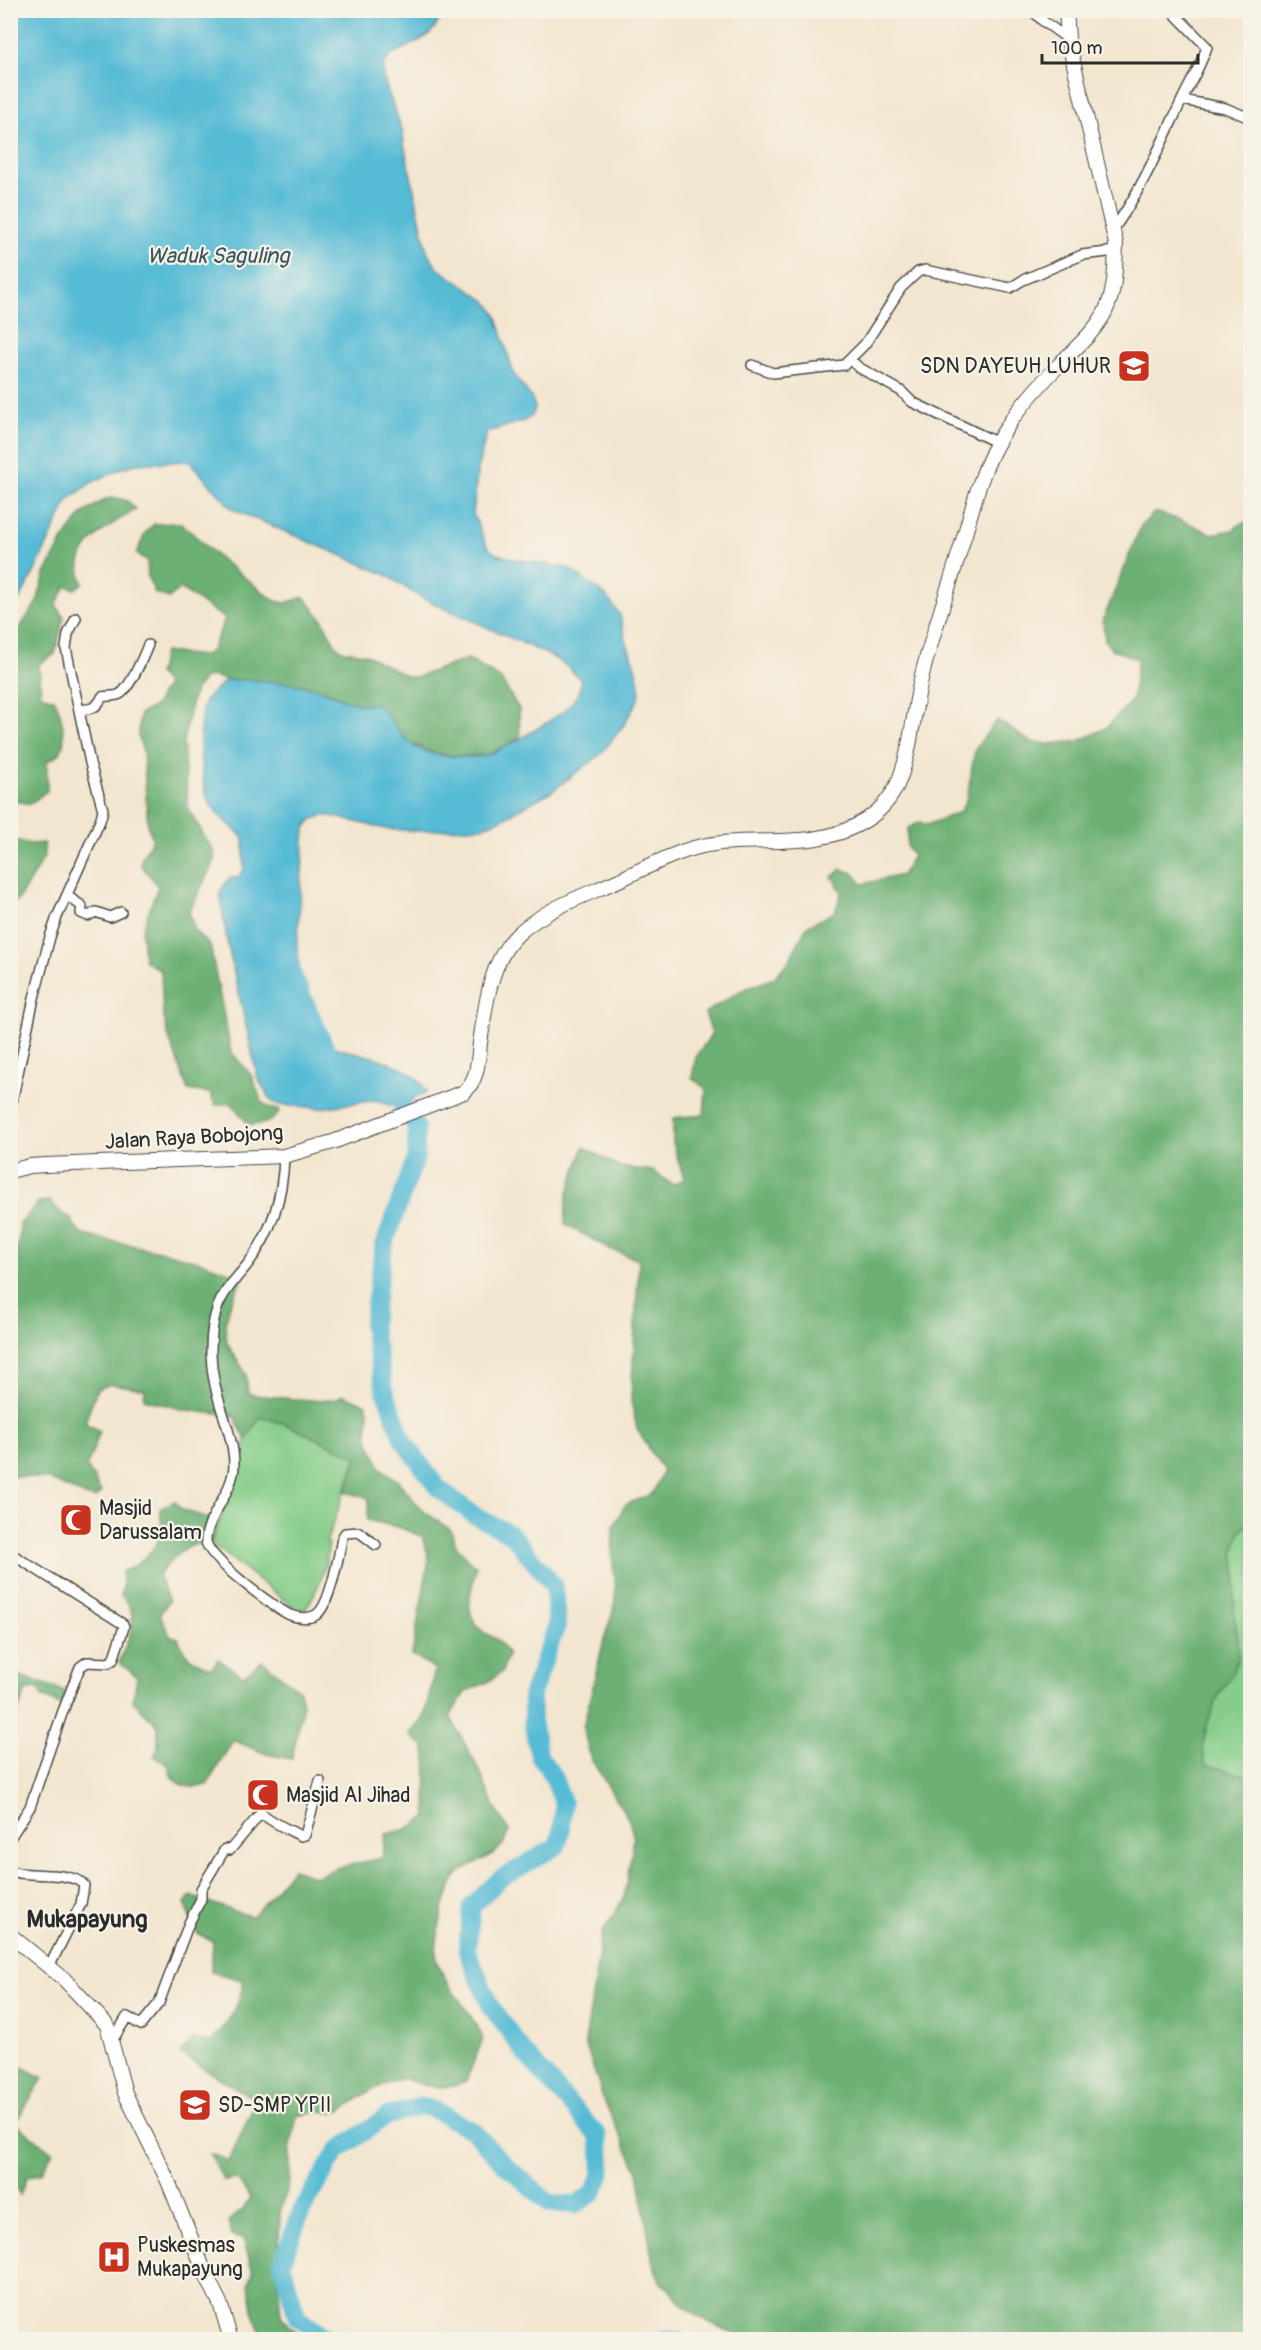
<svg xmlns="http://www.w3.org/2000/svg" width="1261" height="2350" font-family="Pangolin,sans-serif">
<style>
.green{fill:#85cd89;stroke:#587c5a;stroke-width:1.5}
.forest{fill:#6cb075;stroke:#4c6e50;stroke-width:1.5}
.water{fill:#57bbd5;stroke:#417380;stroke-width:1.5}
.lines{fill:none;stroke-linecap:round;stroke-linejoin:round}
.river{stroke:#57bbd5;stroke-width:18}
.street-casing{stroke:#494744;stroke-width:12}
.secondary-casing{stroke:#494744;stroke-width:16}
.street{stroke:#fff;stroke-width:9}
.secondary{stroke:#fff;stroke-width:14}
.labels{text-anchor:middle;stroke-width:4.5;stroke-linejoin:round;paint-order:stroke}
.poi-label{font-size:21px;fill:#2b2b2b;stroke:#f7f3e8;text-anchor:start}
.street-label{font-size:21px;fill:#2b2b2b;stroke:#f7f3e8}
.water-label{font-size:22px;font-style:italic;fill:#38565e;stroke:#f7f3e8}
.quarter-label{font-size:24px;font-weight:bold;fill:#2b2b2b;stroke:#f7f3e8}
</style>
<rect width="100%" height="100%" fill="#f7f3e8"/>
<filter id="ink" filterUnits="userSpaceOnUse"><feTurbulence type="fractalNoise" baseFrequency=".0167" numOctaves="2"/><feDisplacementMap in="SourceGraphic" scale="12" xChannelSelector="R" yChannelSelector="G"/><feConvolveMatrix kernelMatrix="1 2 1 2 8 2 1 2 1" color-interpolation-filters="sRGB"/></filter>
<filter id="wash" filterUnits="userSpaceOnUse"><feTurbulence type="fractalNoise" baseFrequency=".008" numOctaves="4" result="noise"/><feDisplacementMap in="SourceGraphic" scale="24" xChannelSelector="R" yChannelSelector="G"/><feGaussianBlur stdDeviation="1.35" result="paint"/><feColorMatrix in="noise" values="0 0 0 0 0 0 0 0 0 0 0 0 0 0 0 0 0 1.4 0 .05"/><feComposite in="paint" operator="in"/></filter>
<g filter="url(#wash)">
<rect width="100%" height="100%" fill="#f3e6cf"/>
<path class="green" d="M259 1417 283 1423 357 1457 327 1540C332 1559 316 1593 305 1610L296 1609 211 1543 239 1470 246 1440Z
M1250 1522V1775H1241L1204 1764 1203 1744 1207 1724 1219 1694 1231 1676 1238 1638 1234 1617 1236 1570 1234 1551 1240 1532Z"/>
<path class="forest" d="M117 498 127 501 136 509C110 526 67 547 83 583L75 589 66 586 56 605 64 617 55 654 39 664 41 695 54 699C61 711 68 740 60 753 57 757 52 759 47 761V791L30 804 10 800 11 750H14L16 741 11 721V641L37 602 45 574 63 540 82 514 106 499Z
M1155 512 1183 521 1212 534 1233 530 1240 524 1250 521V1522L1240 1532 1234 1551 1236 1570 1234 1617 1238 1638V1658L1231 1676 1219 1694 1207 1724 1203 1744 1204 1764 1241 1775H1250V2339H749C727 2330 703 2322 684 2306 675 2299 672 2289 661 2283L653 2264 638 2172 604 2101 585 2043 602 1933 624 1898 634 1838 629 1820 591 1759 583 1728 604 1639 614 1609 616 1589 612 1557 613 1528 625 1505 653 1493 663 1471 637 1429 631 1401 639 1260 610 1249 565 1224 567 1196 584 1147 620 1167 653 1171 673 1185 684 1179 673 1143V1118L704 1115 706 1089 692 1078 696 1056 712 1034 705 1013 740 991 774 978 788 962 807 926 835 912 842 892 832 877 842 869 853 873 862 884 902 875 913 856 907 846 908 828 920 822 927 825 960 812 967 798 975 749 997 720 1031 742 1049 744 1079 741 1106 728 1132 700 1138 659 1111 649 1105 640 1103 620 1141 526Z
M181 523 218 557 275 601 285 603 304 597 322 619 336 646 344 651 365 654 406 676 416 677 468 659 500 678 519 709 520 738 488 755 458 756 433 753 408 742 376 704C347 708 338 692 314 688 286 683 254 679 226 680L212 676 203 679 193 695 183 742 188 809 214 852V862L189 912 195 931 210 945 231 1052 251 1075 262 1102 270 1108 280 1110C273 1124 262 1125 248 1124L231 1103 215 1105 210 1093 188 1090 168 1035 163 1013 161 971 144 960 142 930 158 886 141 865 142 857 153 839 148 827 143 751 138 736 140 714 155 706 167 684 158 674 164 652 204 656 212 650 225 619 180 588 169 598 155 593 148 578 147 560 136 554 146 532 154 524Z
M10 839 31 844 44 843V857L18 900 11 906Z
M49 1201 63 1214 72 1219 73 1224 83 1235 159 1251 198 1261 243 1277 230 1305 225 1324 227 1343 246 1374 248 1393C258 1397 326 1402 335 1399 338 1398 341 1396 343 1395L366 1404 369 1414 367 1433 369 1442 381 1468 398 1481 422 1510 451 1530C457 1555 462 1549 476 1567 473 1588 462 1610 479 1628 484 1634 493 1636 499 1642 502 1645 505 1650 508 1654L502 1672 486 1683 466 1691 450 1716 481 1774 492 1802 509 1831C505 1852 483 1859 466 1868 454 1874 452 1885 447 1897 442 1910 434 1947 437 1960 444 1986 473 2012 483 2039L466 2081C446 2092 422 2086 403 2078L373 2089 340 2111 331 2113 322 2111 297 2116 290 2150V2180L280 2212 278 2281 281 2315 286 2323 305 2339H264L254 2317 249 2283 253 2272 243 2239 232 2236 228 2221 243 2210 250 2197 237 2179 224 2181 210 2154 229 2161 256 2100 180 2054 193 2038 211 2042C227 2025 243 2003 242 1980L211 1972 213 1942 197 1933 185 1903 191 1896 252 1917 293 1869 316 1877 336 1868 382 1858 386 1834 407 1829 427 1817C424 1791 430 1771 424 1746L414 1739 410 1733C428 1722 430 1688 435 1669L412 1655 429 1559 423 1537 401 1528 367 1520 369 1498 346 1492 357 1457 283 1423 260 1417 246 1440 234 1416 185 1410 144 1399 145 1389 111 1384 97 1389 85 1423 100 1431 87 1466 101 1492 95 1498 88 1497 48 1479 11 1476V1267L19 1241 20 1224 39 1202Z
M175 1501 182 1510 218 1521 211 1543C187 1540 173 1558 158 1575L169 1601 160 1614 170 1636 178 1638C185 1658 193 1661 212 1668L218 1659 243 1676 262 1661 300 1691 303 1704 292 1759 266 1754 233 1740 207 1785C190 1790 170 1786 169 1766L154 1756 158 1748V1726L133 1701 137 1677 119 1662C129 1635 143 1618 120 1594L123 1588 122 1571C138 1568 161 1545 162 1528 162 1522 160 1515 160 1509Z
M11 1673 63 1690 65 1694 64 1703 60 1705 42 1697 40 1689 26 1690 11 1730Z
M10 2061 43 2078 15 2123 53 2153 41 2173 27 2177 20 2195 11 2179Z"/>
<path class="water" d="M11 10 440 11C440 45 394 44 385 63 377 82 404 120 404 144L427 251 437 268 485 300 492 308 497 317 514 375 531 397 535 407 532 416 524 421 487 432 478 466 473 514 487 546 494 553 513 559 568 568 605 595 620 615 625 637 637 673 640 693 637 702 623 726 600 755 552 791 500 820 482 827 415 831 386 829 331 816H321L311 820 305 828 297 945 304 1017 329 1040 333 1047C361 1054 414 1063 427 1092L396 1108 377 1100 321 1108 280 1105 271 1101 258 1079 227 941 220 892 229 878H238L244 870V839C233 826 217 817 209 802 200 783 196 717 206 700 210 693 220 686 226 680 255 679 286 682 314 688 337 693 349 708 376 704 397 719 395 739 424 751 440 757 471 759 488 755 500 752 558 717 567 708 575 700 581 690 581 680L567 666 549 655 420 597 385 574 232 509 191 463 186 461 137 464 122 468 91 483 68 500 35 571 11 614Z"/>
<g class="lines">
<path class="river" d="M292 973 326 1049
M329 2340 297 2317 282 2263 301 2212 337 2151 387 2116 422 2106 435 2110 473 2131 505 2165 549 2203 576 2205 593 2193 601 2176 602 2158 598 2136 524 2052 491 2007 467 1951 472 1906 500 1879 557 1846 562 1828 563 1803 553 1776 539 1756 532 1721V1694L557 1625 554 1586 512 1535 474 1515 437 1487 403 1440 385 1391 372 1326 384 1245 416 1157V1127L398 1099 385 1090
M664 2340H677"/>
</g>
</g>
<g filter="url(#ink)">
<g class="lines">
<g class="street-casing">
<path id="street" d="M1032 10 1043 21 1068 39
M1182 100 1225 108 1250 118
M1113 230C1141 191 1160 146 1181 102 1190 83 1200 67 1207 47L1171 10
M851 360 858 367 901 391 912 402 996 442
M752 365 773 373 844 365 865 344 901 288 918 272 925 270 1010 288 1023 280 1082 255 1116 251
M79 710C92 709 97 708 102 697 108 695 116 697 120 694 130 688 144 655 148 645
M67 896 82 906 81 913 88 916 96 912 110 917 121 912
M10 1111 34 998 50 937 57 917 100 821 103 810 90 763 66 648 68 634 76 618
M284 1156C283 1196 272 1233 247 1265 237 1278 224 1290 218 1306 207 1337 210 1373 220 1404 226 1424 234 1444 234 1465 234 1491 205 1519 206 1541 207 1558 273 1607 290 1615 297 1618 309 1619 316 1615 330 1606 339 1555 342 1538L345 1533 359 1532 376 1545
M10 1553 123 1624 124 1627 113 1660 108 1663 87 1662 80 1667 63 1711 30 1807 10 1838
M10 1871C31 1878 70 1870 84 1885L81 1904 49 1967
M112 2041 127 2017 141 2025 159 2003 189 1923 201 1899V1889L225 1849 230 1850 261 1813C273 1823 287 1829 301 1836L305 1835 320 1781"/>
</g>
<g class="secondary-casing">
<path id="secondary" d="M10 1171 30 1166 46 1165 284 1156 333 1142 464 1092C478 1080 478 1061 480 1043 486 1005 489 961 519 933 547 908 586 895 619 880 650 866 681 848 714 844 765 837 820 850 866 820 880 811 890 800 897 785 912 751 913 711 922 675 932 636 945 599 957 560 965 536 971 510 979 486 995 436 1021 404 1057 367 1073 350 1093 334 1104 314 1116 291 1115 268 1116 244L1068 39 1066 10
M10 1935 64 1979 107 2025 125 2093 168 2181 206 2275 220 2303 231 2340"/>
</g>
<use href="#street" class="street"/>
<use href="#secondary" class="secondary"/>
</g>
</g>
<defs>
<g id="school-square" transform="scale(1.725)"><rect x="-9" y="-9" width="18" height="18" rx="4" fill="#c8321e" stroke="#f7f3e8"/><path d="M0-5L7-2L0 1L-7-2ZM-4 1L0 2.5L4 1V4Q0 6-4 4Z" fill="#fff"/></g>
<g id="mosque-square" transform="scale(1.725)"><rect x="-9" y="-9" width="18" height="18" rx="4" fill="#c8321e" stroke="#f7f3e8"/><path d="M3.5-4.9A6 6 0 1 0 3.5 4.9A5 5 0 1 1 3.5-4.9Z" fill="#fff"/></g>
<g id="hospital-square" transform="scale(1.725)"><rect x="-9" y="-9" width="18" height="18" rx="4" fill="#c8321e" stroke="#f7f3e8"/><path d="M-5-5h3v3.5h4V-5h3V5h-3V1.5h-4V5h-3Z" fill="#fff"/></g>
</defs>
<g fill-rule="evenodd">
<use href="#school-square" x="1134" y="366"/>
<use href="#mosque-square" x="76" y="1520"/>
<use href="#mosque-square" x="263" y="1795"/>
<use href="#school-square" x="195" y="2105"/>
<use href="#hospital-square" x="114" y="2257"/>
</g>
<g class="labels">
<g class="poi-label">
<text x="1111" y="373" text-anchor="end">SDN DAYEUH LUHUR</text>
<text x="99" y="1515">Masjid<tspan x="99" dy="24">Darussalam</tspan></text>
<text x="286" y="1802">Masjid Al Jihad</text>
<text x="218" y="2112">SD-SMP YPII</text>
<text x="137" y="2252">Puskesmas<tspan x="137" dy="24">Mukapayung</tspan></text>
</g>
<g class="street-label">
<text transform="translate(194 1137) rotate(-3)" y="7">Jalan Raya Bobojong</text>
</g>
<g class="water-label">
<text x="218" y="263">Waduk Saguling</text>
</g>
<g class="quarter-label">
<text x="87" y="1927">Mukapayung</text>
</g>
</g>
<rect width="1261" height="2350" fill="none" stroke="#f7f3e8" stroke-width="36"/>
<path d="M1042 54v9h156v-9" fill="none" stroke="#2b2b2b" stroke-width="3"/>
<text x="1051" y="54" font-size="18" fill="#2b2b2b" stroke="#f7f3e8" stroke-width="4.5" paint-order="stroke">100 m</text>
</svg>
